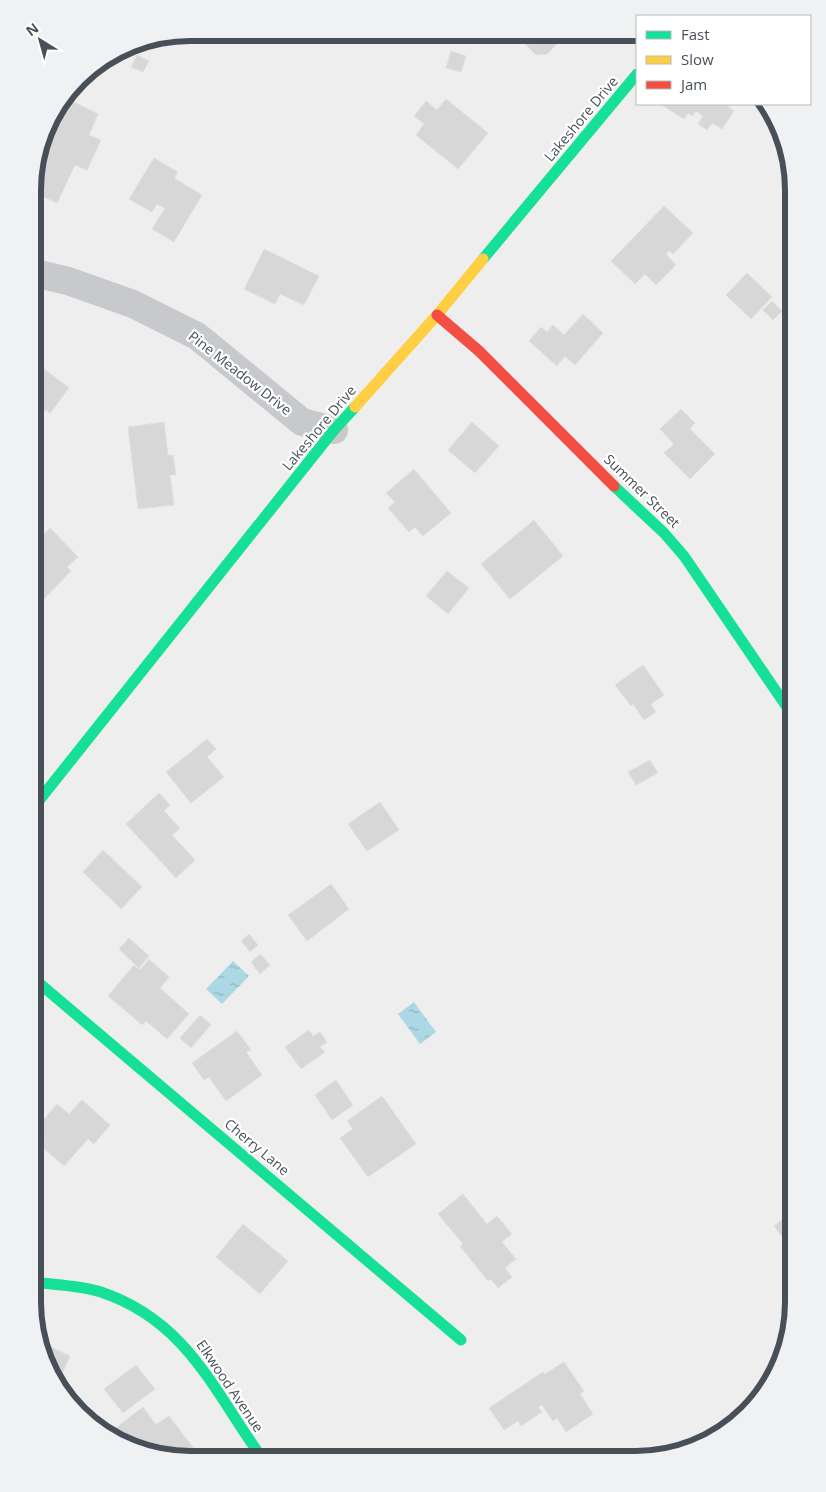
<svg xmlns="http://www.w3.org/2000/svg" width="826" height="1492" font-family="'Open Sans',sans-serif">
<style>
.water{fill:url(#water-ripples)}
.building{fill:#d7d7d8;stroke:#dfe0e1}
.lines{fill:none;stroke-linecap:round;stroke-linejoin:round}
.street{stroke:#c8c9cc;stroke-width:28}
.fast{stroke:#16e098;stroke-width:11}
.slow{stroke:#ffcf43;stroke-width:11}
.jam{stroke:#f24e42;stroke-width:11}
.labels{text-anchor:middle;stroke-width:4.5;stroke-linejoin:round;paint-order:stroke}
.street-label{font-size:14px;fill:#474f58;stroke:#fff}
.rim{fill:none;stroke:#474f58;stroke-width:6}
</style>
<defs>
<pattern id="water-ripples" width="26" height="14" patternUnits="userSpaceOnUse" patternTransform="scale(1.25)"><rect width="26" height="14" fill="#acd8e6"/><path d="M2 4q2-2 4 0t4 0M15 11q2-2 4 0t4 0" fill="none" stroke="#8eb2bd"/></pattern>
</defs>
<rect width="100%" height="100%" fill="#eee"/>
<path class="water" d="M233 961 249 976 222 1004 206 989Z
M414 1002 436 1032 420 1044 398 1014Z"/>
<path class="building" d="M214 33H239V43H215Z
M504 34 516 35 509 40Z
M517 35H566L547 54 536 55Z
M451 51 466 56 461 72 446 68Z
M137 55 149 61 143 72 131 67Z
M66 98 98 114 89 135 101 140 87 170 75 165 57 203 34 192V170L48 124Z
M446 99 488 133 458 169 416 135 424 124 414 116 426 101 437 110Z
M660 104H730L728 107 734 111 722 129 712 123 707 130 698 124 703 116 696 111 692 116 688 113 684 119Z
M154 158 178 172 174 178 202 195 174 242 152 229 165 208 157 204 152 212 129 199Z
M664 206 693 233 673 254 669 251 666 254 676 265 656 285 645 274 635 284 611 261Z
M793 234V248L786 241Z
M264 249 319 276 304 305 280 294 275 304 244 289Z
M747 273 772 297 751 319 726 295Z
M772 301 782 311 773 320 763 310Z
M583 314 603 333 575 365 565 356 557 366 529 341 541 327 547 332 553 325 564 335Z
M44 369 69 388 50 413 46 410 34 426V384Z
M681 409 695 423 690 429 715 454 690 479 664 453 674 444 660 429Z
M164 422 168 455H173L176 475H170L174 505 138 509 128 427Z
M472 422 499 446 475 473 448 450Z
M414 469 451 513 423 536 415 527 409 532 388 508 395 502 386 493Z
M534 520 563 556 510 599 481 564Z
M50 528 78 557 67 567 71 571 40 603 33 596V540L35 542Z
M447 571 469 588 448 614 426 596Z
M643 665 664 695 651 704 656 712 644 720 633 704 631 706 615 685Z
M207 739 216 749 207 757 224 777 191 803 166 772Z
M650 760 658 773 636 785 628 772Z
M159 793 170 805 164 811 180 828 172 835 195 860 176 878 126 824Z
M380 802 399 830 367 851 348 824Z
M103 850 142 887 121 909 83 872Z
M331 884 349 909 307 941 288 915Z
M249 934 258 945 250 952 241 941Z
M129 938 149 956 139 968 119 949Z
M260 954 270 965 260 974 251 962Z
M149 959 169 977 160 988 189 1014 167 1039 146 1021 142 1025 108 996 134 965 140 970Z
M200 1015 211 1025 191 1048 180 1038Z
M309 1030 313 1036 320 1032 327 1042 320 1047 325 1052 301 1069 285 1047Z
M237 1031 251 1050 246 1052 262 1075 226 1101 209 1077 204 1080 192 1063Z
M33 1062 40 1068 33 1077Z
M336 1080 353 1105 332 1120 315 1095Z
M382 1096 416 1144 368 1177 340 1138 353 1129 347 1121Z
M82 1100 110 1125 94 1144 88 1139 64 1166 41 1146 45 1142 33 1132 57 1104 69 1114Z
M463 1194 487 1224 497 1216 512 1234 502 1242 516 1259 505 1268 512 1277 498 1288 491 1279 488 1281 460 1246 463 1244 438 1214Z
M793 1211V1252L774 1226Z
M243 1224 288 1261 260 1294 216 1257Z
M45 1344 70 1356 59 1380 41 1353 40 1345 44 1347Z
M564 1362 584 1391 580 1394 593 1414 566 1432 557 1418 553 1421 542 1405 538 1407 542 1412 521 1426 518 1421 504 1430 489 1408 543 1372 545 1374Z
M136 1365 155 1389 123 1413 104 1389Z
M143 1407 156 1425 169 1416 195 1450 185 1458H169L129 1447 108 1434Z"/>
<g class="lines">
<path class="street" d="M34 273 68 281 133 304 197 336 302 422 334 430"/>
<path class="fast" d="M483 259 637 74
M614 486 664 533 684 556 793 716
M33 808 334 430 355 407
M33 978 461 1340
M33 1282C55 1285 79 1285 101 1292 187 1321 213 1390 262 1458"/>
<path class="slow" d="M355 407 437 315 483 259"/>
<path class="jam" d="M437 315 479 351 614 486"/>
</g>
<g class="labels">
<g class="street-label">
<text transform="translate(581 119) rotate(-50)" y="5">Lakeshore Drive</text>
<text transform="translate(240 373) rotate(38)" y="5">Pine Meadow Drive</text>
<text transform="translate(319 428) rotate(-50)" y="5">Lakeshore Drive</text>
<text transform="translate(642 491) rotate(44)" y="5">Summer Street</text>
<text transform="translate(257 1147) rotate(40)" y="5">Cherry Lane</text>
<text transform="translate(230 1386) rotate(56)" y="5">Elkwood Avenue</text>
</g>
</g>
<path d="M0 0H826V1492H0ZM190 41H636A149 149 0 0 1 785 190V1302A149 149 0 0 1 636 1451H190A149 149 0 0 1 41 1302V190A149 149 0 0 1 190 41Z" fill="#f0f1f2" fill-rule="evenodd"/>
<path class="rim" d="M190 41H636A149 149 0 0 1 785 190V1302A149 149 0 0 1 636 1451H190A149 149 0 0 1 41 1302V190A149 149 0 0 1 190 41Z"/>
<rect x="636" y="15" width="175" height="90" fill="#ffffff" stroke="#b5b9bc"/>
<rect x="646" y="31" width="25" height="8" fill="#16e098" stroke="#b5b9bc"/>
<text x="681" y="40" font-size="15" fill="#474f58">Fast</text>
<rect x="646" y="56" width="25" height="8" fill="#ffcf43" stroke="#b5b9bc"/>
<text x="681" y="65" font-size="15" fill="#474f58">Slow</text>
<rect x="646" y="81" width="25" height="8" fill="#f24e42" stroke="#b5b9bc"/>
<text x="681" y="90" font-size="15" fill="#474f58">Jam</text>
<g transform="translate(40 40) rotate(323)" stroke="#ffffff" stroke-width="4" paint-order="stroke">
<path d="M0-4L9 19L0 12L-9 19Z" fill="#474f58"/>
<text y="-8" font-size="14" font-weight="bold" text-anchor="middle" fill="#474f58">N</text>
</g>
</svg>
